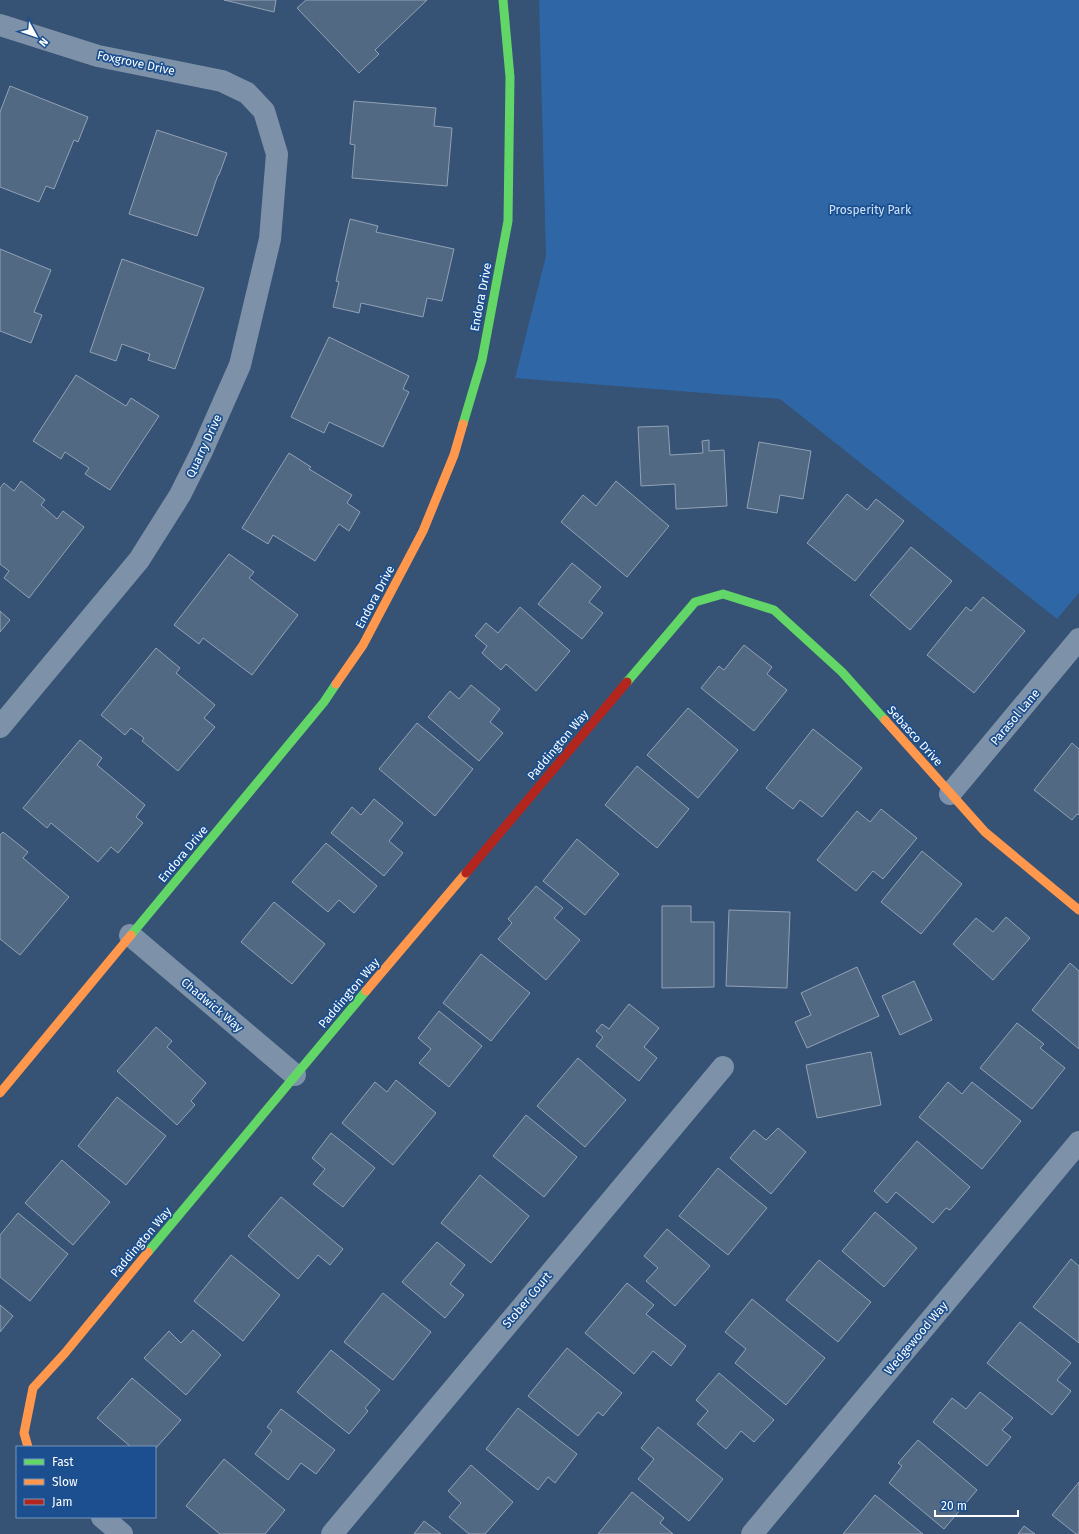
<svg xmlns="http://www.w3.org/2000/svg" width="1079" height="1534" font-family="'Fira Sans',sans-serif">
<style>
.green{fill:#2f66a5}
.building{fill:#526984;stroke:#92a2b6}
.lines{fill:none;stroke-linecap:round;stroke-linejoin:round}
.street{stroke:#7d92a8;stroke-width:22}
.fast{stroke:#63d668;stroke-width:9}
.slow{stroke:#ff974d;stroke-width:9}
.jam{stroke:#b3261e;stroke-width:9}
.labels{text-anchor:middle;stroke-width:3.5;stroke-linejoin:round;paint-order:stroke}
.street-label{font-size:12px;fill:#fff;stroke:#1b4f8f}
.park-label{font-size:12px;fill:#cfe3fa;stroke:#1b4f8f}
</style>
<rect width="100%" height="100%" fill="#365274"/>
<path class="green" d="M539 0H1079V593L1057 619 780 399 515 378 546 256Z"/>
<path class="building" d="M224 0H276L274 12Z
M306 0H427L375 50 379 54 359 73 297 8Z
M10 86 88 117 78 142 74 140 54 189 46 186 39 202 0 187V112Z
M354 101 436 108 434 126 452 128 447 186 352 178 355 145 350 144Z
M157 130 227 153 219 175H218L197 236 129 214Z
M350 219 378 226 376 232 454 249 442 301 427 298 423 317 361 303 359 313 333 307 339 282 336 281Z
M0 249 51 270 34 312 42 315 31 343 0 331Z
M122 259 204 288 175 369 148 360 150 354 122 344 116 361 90 352Z
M329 337 409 376 403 389 409 392 383 447 329 422 324 433 291 417Z
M76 375 126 406 131 398 159 416 110 490 85 474 89 468 65 452 61 459 33 441Z
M668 426 670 455 703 453 702 441 709 440V451L724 450 727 506 676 509 675 484 641 486 638 427Z
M759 442 811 451 803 499 780 495 777 513 747 508Z
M289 453 311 467 309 469 352 495 347 503 360 512 349 531 339 524 315 561 273 535 268 544 242 528Z
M21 481 45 500 41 505 57 519 63 511 84 527 29 598 4 578 9 571 0 564V488L4 483 14 491Z
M616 481 669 526 627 577 561 522 583 495 596 506Z
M847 494 867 510 876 499 904 521 855 581 807 543Z
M911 547 952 581 910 630 870 595Z
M229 554 254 572 249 578 298 615 252 675 203 638 199 644 174 625Z
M572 563 601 587 589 602 603 613 582 639 538 604Z
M983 597 1025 631 974 693 927 655 966 607 971 611Z
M520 607 570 651 536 691 506 664 501 670 482 653 487 646 475 636 486 623 498 633Z
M0 611 10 620 0 632Z
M744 645 772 667 767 674 787 690 754 731 701 688 719 666 724 670Z
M156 648 180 668 176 673 215 705 204 718 215 727 178 771 142 741 144 738 131 728 125 735 101 715Z
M471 685 500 709 490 722 503 733 479 761 428 717 450 691 459 699Z
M688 708 738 750 698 798 647 755Z
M417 723 473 769 435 816 379 769Z
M813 729 862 768 822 817 800 800 793 809 766 788Z
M80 740 102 758 97 765 145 805 136 817 143 823 118 853 111 847 98 862 51 823 47 828 23 808Z
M1072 743 1079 749V815L1077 814 1072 820 1034 790Z
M637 766 689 809 657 848 605 805Z
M374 799 403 823 389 841 403 853 384 876 331 833 352 807 361 815Z
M881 809 917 838 883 879 873 871 856 891 817 860 857 811 870 822Z
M3 832 28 852 23 858 69 897 20 955 0 939V835Z
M577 839 619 874 585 915 543 881Z
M326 843 377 886 354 913 339 900 328 912 292 882Z
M922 851 962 884 921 934 881 902Z
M536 886 563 908 554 918 580 940 546 980 498 939 512 923 508 919Z
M274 902 325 944 292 984 241 942Z
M662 906H691V922H714V987L662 988Z
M729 910 790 912 787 988 726 986Z
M1006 917 1030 938 993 980 953 944 976 918 993 932Z
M481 954 530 993 491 1041 443 1003Z
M1070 963 1079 971V1049L1032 1010Z
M857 967 879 1016 807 1048 795 1022 811 1015 801 993Z
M914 981 932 1020 900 1035 882 996Z
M629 1004 659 1028 644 1047 657 1058 639 1081 596 1046 603 1037 596 1031 602 1024 609 1029Z
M439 1011 482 1046 449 1087 419 1063 431 1049 418 1038Z
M1017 1023 1044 1044 1040 1048 1065 1068 1032 1109 980 1068Z
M156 1027 172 1041 167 1047 206 1083 191 1101 195 1105 177 1125 117 1071Z
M871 1052 881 1105 817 1118 806 1065Z
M578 1058 626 1100 585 1147 537 1106Z
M396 1080 436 1113 393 1165 342 1123 375 1082 387 1092Z
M948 1082 962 1094 972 1082 1021 1121 982 1169 919 1117Z
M117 1097 166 1136 126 1185 78 1146Z
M526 1115 577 1157 544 1197 493 1156Z
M778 1128 806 1152 771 1194 730 1158 754 1130 766 1140Z
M331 1133 375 1168 343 1207 313 1184 325 1169 312 1158Z
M917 1141 970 1187 950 1210 946 1208 933 1223 896 1192 887 1203 874 1191Z
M62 1160 110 1202 73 1245 25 1203Z
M718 1168 767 1208 728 1255 679 1216Z
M480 1175 529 1216 491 1263 441 1223Z
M281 1197 343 1249 330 1265 318 1255 298 1279 248 1236Z
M875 1212 917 1248 884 1287 842 1251Z
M18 1213 68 1254 30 1301 0 1277V1235Z
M667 1229 710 1266 675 1306 646 1281 658 1268 644 1256Z
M437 1242 465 1265 450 1284 464 1295 445 1318 402 1282Z
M231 1255 280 1295 243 1341 194 1301Z
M1071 1259 1079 1266V1343L1033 1307Z
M819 1260 871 1302 838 1342 786 1300Z
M627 1283 654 1305 646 1314 686 1346 671 1366 653 1351 634 1374 585 1333Z
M383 1293 431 1332 393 1380 344 1342Z
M752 1299 825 1358 786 1405 735 1363 746 1349 725 1332Z
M0 1305 13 1316 0 1332Z
M1020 1322 1071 1363 1057 1380 1071 1391 1052 1415 987 1363Z
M193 1330 221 1355 186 1395 144 1358 169 1331 181 1343Z
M567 1348 622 1393 603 1416 598 1412 578 1436 528 1396Z
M331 1350 380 1390 365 1408 368 1411 349 1434 297 1392Z
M719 1373 774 1420 754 1442 741 1431 726 1449 697 1424 708 1411 696 1400Z
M132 1378 181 1420 155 1449V1447H131L97 1418Z
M980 1392 1013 1418 1002 1430 1011 1437 987 1466 933 1422 952 1398 966 1409Z
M518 1408 577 1454 555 1483 548 1477 538 1490 486 1449Z
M281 1409 335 1450 316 1474 301 1463 288 1480 255 1454 272 1431 267 1427Z
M658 1427 723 1479 689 1521 638 1479 654 1459 641 1448Z
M918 1440 977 1490 944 1529 889 1483 902 1466 898 1463Z
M224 1459 285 1510 265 1534H220L186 1506Z
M471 1465 513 1502 485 1534H469L449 1517 461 1503 448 1491Z
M1079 1482V1534H1076L1052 1515Z
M632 1492 664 1518 660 1523 673 1534H598Z
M875 1495 923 1534H843Z
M424 1521 441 1534H414Z
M1024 1526 1035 1534H1018Z"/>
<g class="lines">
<path class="street" d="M0 25 98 56 222 81 247 93 264 111 277 154 270 239 240 365 202 451 180 495 139 560 0 727
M950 794 1079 639
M130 935 295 1075
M102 1517 122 1534
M332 1534 723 1067
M752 1534 1079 1142"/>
<path class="fast" d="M463 424 482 360 508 221 510 77 503 0
M627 682 695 602 723 594 774 610 842 672 885 720
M131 935 324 702 336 684
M148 1252 366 991"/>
<path class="slow" d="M336 684 363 645 423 531 454 455 463 424
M885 720 985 832 1079 910
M366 991 466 873
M0 1093 131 935
M28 1447 24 1433 33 1388 65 1353 148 1252"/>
<path class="jam" d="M466 873 627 682"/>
</g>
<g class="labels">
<g class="street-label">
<text transform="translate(136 63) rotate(12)" y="4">Foxgrove Drive</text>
<text transform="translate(481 297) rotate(-79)" y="4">Endora Drive</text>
<text transform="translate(204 446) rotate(-65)" y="4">Quarry Drive</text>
<text transform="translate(375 597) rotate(-62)" y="4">Endora Drive</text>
<text transform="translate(1015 717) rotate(-50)" y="4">Parasol Lane</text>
<text transform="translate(915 736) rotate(48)" y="4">Sebasco Drive</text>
<text transform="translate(558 745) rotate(-50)" y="4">Paddington Way</text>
<text transform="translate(183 854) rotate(-50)" y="4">Endora Drive</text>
<text transform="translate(349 993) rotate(-50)" y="4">Paddington Way</text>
<text transform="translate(212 1005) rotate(40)" y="4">Chadwick Way</text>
<text transform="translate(141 1242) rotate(-50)" y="4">Paddington Way</text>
<text transform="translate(527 1300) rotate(-50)" y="4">Stober Court</text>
<text transform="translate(916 1338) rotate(-50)" y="4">Wedgewood Way</text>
</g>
<g class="park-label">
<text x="870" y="214">Prosperity Park</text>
</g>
</g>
<rect x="16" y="1446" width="140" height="72" fill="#1b4f8f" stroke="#7695bc"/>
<rect x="24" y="1459" width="20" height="6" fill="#63d668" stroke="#7695bc"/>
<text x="52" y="1466" font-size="12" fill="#ffffff">Fast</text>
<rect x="24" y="1479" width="20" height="6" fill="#ff974d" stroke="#7695bc"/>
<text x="52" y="1486" font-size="12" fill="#ffffff">Slow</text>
<rect x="24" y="1499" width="20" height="6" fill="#b3261e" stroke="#7695bc"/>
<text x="52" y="1506" font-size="12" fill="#ffffff">Jam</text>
<g transform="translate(36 36) rotate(130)" stroke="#1b4f8f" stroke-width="3" paint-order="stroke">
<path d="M0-3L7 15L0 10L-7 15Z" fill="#ffffff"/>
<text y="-6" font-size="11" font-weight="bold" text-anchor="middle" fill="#ffffff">N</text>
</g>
<path d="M935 1510v6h83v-6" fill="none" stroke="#ffffff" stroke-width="2"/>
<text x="941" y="1510" font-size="12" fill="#ffffff" stroke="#1b4f8f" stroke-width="3" paint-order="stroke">20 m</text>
</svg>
